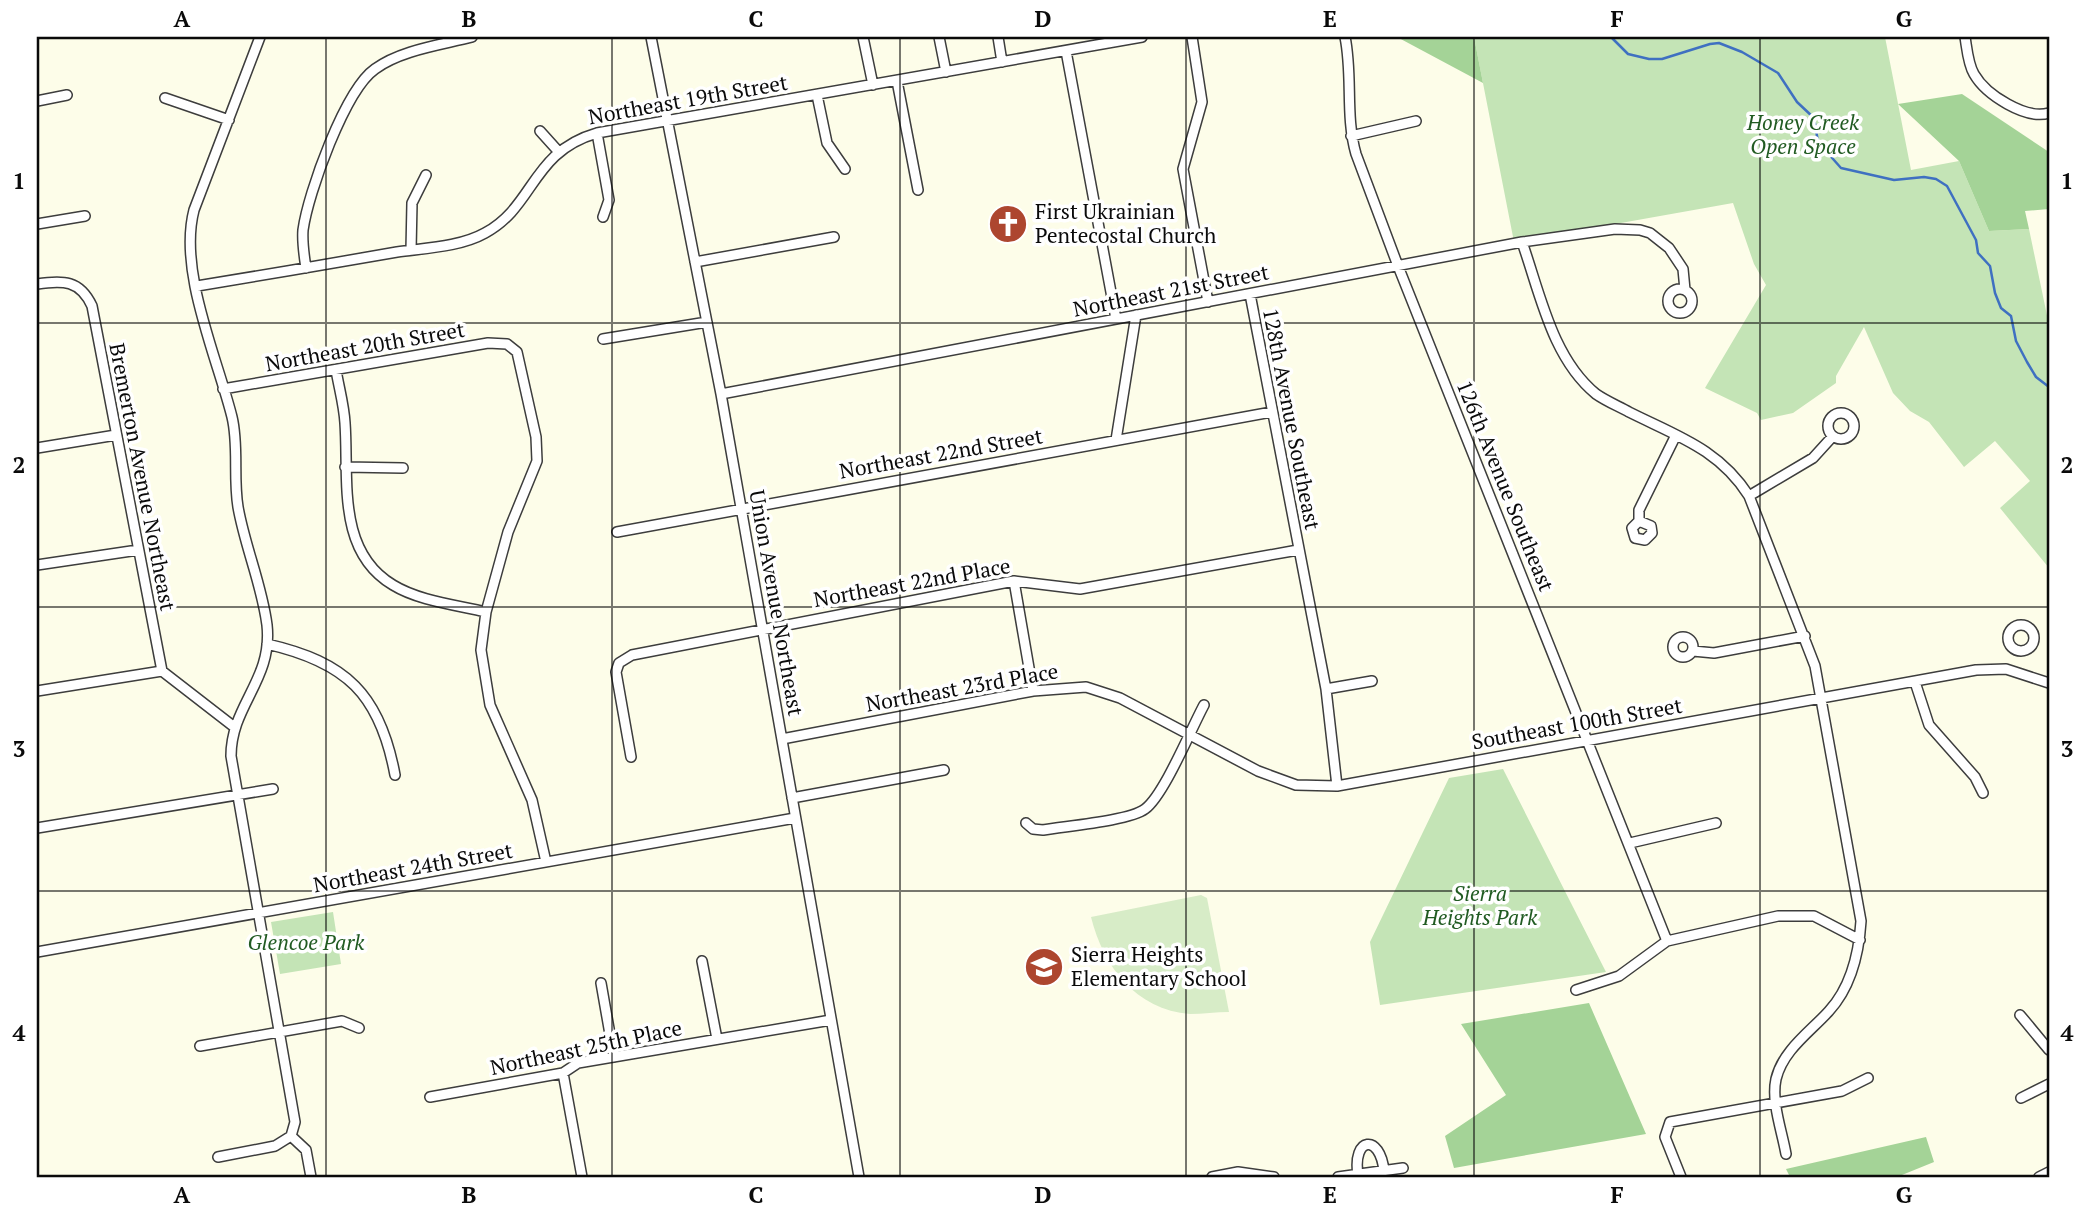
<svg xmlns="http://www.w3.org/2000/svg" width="2086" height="1214" font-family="'PT Serif',serif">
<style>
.green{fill:#c4e4b6}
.forest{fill:#a4d397}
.pitch{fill:#d7ecc7}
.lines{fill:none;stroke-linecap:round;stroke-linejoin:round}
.stream{stroke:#3f70c1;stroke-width:2.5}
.minor-casing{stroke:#3d3d3d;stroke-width:12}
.minor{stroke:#fff;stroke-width:9}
.grid{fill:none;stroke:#0a0a0a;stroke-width:2;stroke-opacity:0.55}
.labels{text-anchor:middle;stroke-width:7;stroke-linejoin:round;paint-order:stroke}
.street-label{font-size:21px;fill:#0a0a0a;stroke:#fff}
.park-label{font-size:21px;font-style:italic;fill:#215b22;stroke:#fff}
.poi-label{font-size:21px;fill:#0a0a0a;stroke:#fff;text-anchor:start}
.neatline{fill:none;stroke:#0a0a0a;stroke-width:2.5}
.grid-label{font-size:23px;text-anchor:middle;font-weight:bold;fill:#0a0a0a}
</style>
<rect width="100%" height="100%" fill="#fdfde9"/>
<path class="green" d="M1474 37H1885L1911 170 1959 161 1989 231 2029 229 2049 325V568L2000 508 2030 481 1995 441 1964 467 1929 422 1910 411 1893 393 1864 327 1836 376V383L1793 413 1761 420 1757 413 1705 388 1766 285 1754 264 1733 203 1514 242Z
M1503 769 1606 972 1380 1005 1370 942 1449 778Z
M333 912 341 964 280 974 271 922Z"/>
<path class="forest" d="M1397 37H1474L1483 83Z
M1962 94 2049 152V209L2025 211 2029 229 1989 231 1959 161 1898 104Z
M1589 1003 1646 1134 1454 1168 1445 1136 1506 1095 1461 1024Z
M1926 1137 1934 1162 1897 1177H1790L1786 1169Z"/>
<path class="pitch" d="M1201 895 1207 898 1229 1012C1216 1012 1203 1014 1190 1014 1136 1010 1103 966 1091 917Z"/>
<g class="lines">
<path class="stream" d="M1611 37 1628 54 1649 59H1662L1710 44 1719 43 1742 52 1778 73 1797 102 1814 118 1818 142 1841 168 1894 180 1924 177 1936 179 1947 186 1976 240 1978 253 1990 266 1995 293 2001 308 2011 316 2016 341 2027 362 2036 377 2049 387"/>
<g class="minor-casing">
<path id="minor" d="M260 37 194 210C178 271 217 357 232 417 239 446 233 477 238 507 245 547 262 585 267 625 273 680 231 705 231 756L295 1122 291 1136 306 1150 311 1177
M651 37 721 394 859 1177
M863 37 873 85
M939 37 946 72
M998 37 1002 62
M1192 37 1202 102 1183 169 1208 302
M1345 37C1353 76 1345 116 1356 154L1398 266 1667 941
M1965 37C1967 49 1968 64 1974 74 1986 95 2026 120 2049 113
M1066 51 1116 319
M897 81 918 190
M817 95 827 143 845 169
M165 98 229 120
M37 101 67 95
M540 131 558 151
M597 133 609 200 603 217
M1351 136 1416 121
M37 224 85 216
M1522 242C1540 293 1552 358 1596 394 1606 401 1618 406 1629 412 1677 436 1719 449 1749 496L1815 666 1861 921C1859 953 1851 987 1829 1011 1810 1032 1783 1050 1776 1079 1771 1102 1782 1131 1786 1154
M411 250 412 203 426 175
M695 262 834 237
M306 268C304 255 302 243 303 230 308 193 345 90 375 69 401 50 441 45 472 37
M37 284C63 280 80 280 92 306L162 671
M197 286C264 275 330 264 397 252 425 248 460 247 485 233 535 206 531 152 597 133L1142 37
M1668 301a12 12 0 1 1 24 0a12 12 0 1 1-24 0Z
M1250 294 1326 689 1337 786
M603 339 707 322
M336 370C339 388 344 405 345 423 349 479 336 551 393 585 419 601 457 605 486 612
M223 389 488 343 507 344 517 352 536 437 537 461 508 532 486 612 481 650 490 705 532 800 546 862
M721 394 1522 242 1615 229 1640 230 1650 233 1669 248 1683 269 1685 290
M1828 426a13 13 0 1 1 26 0a13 13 0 1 1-26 0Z
M1116 440 1136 315
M37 448 116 435
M345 467 403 468
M1749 496 1813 458 1833 436
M1639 521 1651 526 1652 533 1645 540 1635 538 1632 528 1639 521V510L1676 435
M617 532 1272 412
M37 565 138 550
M1014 581 1033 691
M2008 638a13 13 0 1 1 26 0a13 13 0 1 1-26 0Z
M1673 647a10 10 0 1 1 20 0a10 10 0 1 1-20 0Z
M267 644C346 662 380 694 395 775
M1693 651 1714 653 1805 636
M162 671 233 726
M1915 682 1929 725 1975 777 1983 793
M1326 689 1372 681
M37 691 162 671
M782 739 1033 691 1086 687 1120 698 1258 771 1296 785 1337 786 1976 670 2006 669 2049 683
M631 757 616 672 619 663 632 655 1014 581 1080 589 1298 550
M792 798 944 770
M1026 823 1033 829 1043 830C1065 826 1129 821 1145 809 1164 795 1191 729 1204 705
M37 828 273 789
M1630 843 1716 823
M37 952 795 818
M702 961 717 1039
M601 983 614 1057
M1576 990 1619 976 1667 941 1778 916H1814L1860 940
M2020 1015 2049 1050
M200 1046 342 1021 359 1028
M563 1073 582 1177
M430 1097 563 1073 578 1063 831 1020
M2021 1098 2049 1084
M218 1157 275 1146 291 1136
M1358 1175C1352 1137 1380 1133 1384 1171
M1212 1177 1238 1172 1274 1177
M1338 1177 1403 1168
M1681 1177 1665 1137 1670 1122 1842 1091 1868 1078
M2039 1177 2049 1172"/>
</g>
<use href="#minor" class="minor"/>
</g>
<path class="grid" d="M326 37V1177M612 37V1177M900 37V1177M1186 37V1177M1474 37V1177M1760 37V1177M37 323H2049M37 607H2049M37 891H2049"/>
<defs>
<g id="church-disc" transform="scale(2.0125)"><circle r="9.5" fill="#ad462f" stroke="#fff"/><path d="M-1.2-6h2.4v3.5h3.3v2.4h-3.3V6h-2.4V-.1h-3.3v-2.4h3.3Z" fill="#fff"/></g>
<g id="school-disc" transform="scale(2.0125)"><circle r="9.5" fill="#ad462f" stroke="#fff"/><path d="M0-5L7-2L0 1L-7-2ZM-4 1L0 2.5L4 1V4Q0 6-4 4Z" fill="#fff"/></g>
</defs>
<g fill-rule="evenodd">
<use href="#church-disc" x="1008" y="224"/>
<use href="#school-disc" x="1044" y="967"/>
</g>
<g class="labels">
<g class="street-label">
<text transform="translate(688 100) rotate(-10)" y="7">Northeast 19th Street</text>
<text transform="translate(1171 291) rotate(-11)" y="7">Northeast 21st Street</text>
<text transform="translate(365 347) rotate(-10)" y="7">Northeast 20th Street</text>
<text transform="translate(1291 419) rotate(79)" y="7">128th Avenue Southeast</text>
<text transform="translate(941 454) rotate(-10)" y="7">Northeast 22nd Street</text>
<text transform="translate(142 477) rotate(79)" y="7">Bremerton Avenue Northeast</text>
<text transform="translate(1505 486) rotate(68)" y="7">126th Avenue Southeast</text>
<text transform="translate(912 583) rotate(-10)" y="7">Northeast 22nd Place</text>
<text transform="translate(776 603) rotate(80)" y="7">Union Avenue Northeast</text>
<text transform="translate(962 688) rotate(-10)" y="7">Northeast 23rd Place</text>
<text transform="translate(1577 724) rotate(-10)" y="7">Southeast 100th Street</text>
<text transform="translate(413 868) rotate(-10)" y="7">Northeast 24th Street</text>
<text transform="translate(586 1048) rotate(-12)" y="7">Northeast 25th Place</text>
</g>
<g class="park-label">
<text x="1803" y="130">Honey Creek<tspan x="1803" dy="24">Open Space</tspan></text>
<text x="1480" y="901">Sierra<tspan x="1480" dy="24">Heights Park</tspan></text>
<text x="306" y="950">Glencoe Park</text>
</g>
<g class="poi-label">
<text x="1035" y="219">First Ukrainian<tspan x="1035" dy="24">Pentecostal Church</tspan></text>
<text x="1071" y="962">Sierra Heights<tspan x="1071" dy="24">Elementary School</tspan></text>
</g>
</g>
<rect width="2086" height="1214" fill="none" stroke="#ffffff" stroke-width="77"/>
<rect x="38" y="38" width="2010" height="1138" class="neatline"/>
<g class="grid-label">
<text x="182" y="27">A</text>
<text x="469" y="27">B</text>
<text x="756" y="27">C</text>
<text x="1043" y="27">D</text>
<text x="1330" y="27">E</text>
<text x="1617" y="27">F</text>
<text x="1904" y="27">G</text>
<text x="19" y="189">1</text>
<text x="2067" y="189">1</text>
<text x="19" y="473">2</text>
<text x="2067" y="473">2</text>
<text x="19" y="757">3</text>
<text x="2067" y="757">3</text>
<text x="19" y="1041">4</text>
<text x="2067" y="1041">4</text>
<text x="182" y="1203">A</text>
<text x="469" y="1203">B</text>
<text x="756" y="1203">C</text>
<text x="1043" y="1203">D</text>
<text x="1330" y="1203">E</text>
<text x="1617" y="1203">F</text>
<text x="1904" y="1203">G</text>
</g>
</svg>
